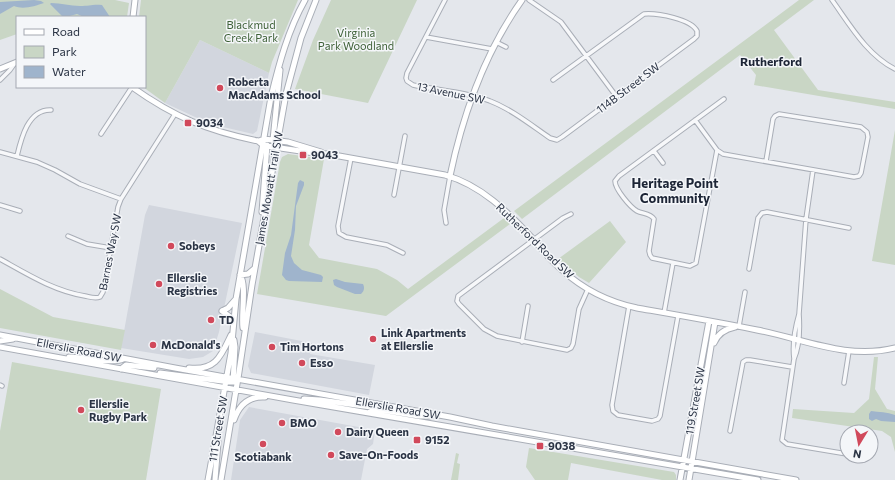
<svg xmlns="http://www.w3.org/2000/svg" width="895" height="480" font-family="Commissioner,sans-serif">
<style>
.built{fill:#d2d6de}
.green{fill:#c9d6c5}
.water{fill:#9fb4cc}
.lines{fill:none;stroke-linecap:round;stroke-linejoin:round}
.street-casing{stroke:#a9aeb7;stroke-width:5.5}
.secondary-casing{stroke:#a9aeb7;stroke-width:7}
.street{stroke:#f7f8fa;stroke-width:3.5}
.secondary{stroke:#fff;stroke-width:5}
.poi-dot{fill:#d1495b;stroke:#f4f6f9;stroke-width:1.5}
.labels{text-anchor:middle;stroke-width:3;stroke-linejoin:round;paint-order:stroke}
.park-label{font-size:11px;fill:#3f6138;stroke:#f4f6f9}
.poi-label{font-size:11px;font-weight:bold;fill:#2b3445;stroke:#f4f6f9;text-anchor:start}
.street-label{font-size:11px;fill:#2b3445;stroke:#f4f6f9}
.neighbourhood-label{font-size:12px;font-weight:bold;fill:#1d2536;stroke:#f4f6f9}
.quarter-label{font-size:13px;font-weight:bold;fill:#1d2536;stroke:#f4f6f9}
</style>
<rect width="100%" height="100%" fill="#e4e7ec"/>
<path class="built" d="M200 40 269 73 257 131 253 134 219 126 195 117 165 103Z
M149 205 242 223 219 332 213 351 203 357 189 359 121 348 145 215Z
M255 332 312 343 310 354 375 365 369 395 251 373 248 366Z
M249 407 375 430 373 444 367 449 361 480H231L240 420Z"/>
<path class="green" d="M0 0H115L129 3 127 17H17V34L0 40Z
M141 0H298L272 62 269 73 200 40 165 103 143 87H145V17H139Z
M331 0H417L368 103 295 89 313 40Z
M799 0H814L774 30 818 90 895 102V109L754 85 756 75 740 55 522 219 514 211Z
M895 130V265L872 261Z
M288 154 324 159 309 245 319 258 377 269 397 280 408 289 504 218 510 224 386 316 257 294 280 162 282 157Z
M610 221 626 242 589 283 579 277 558 259Z
M0 289 53 317 125 330 121 350 0 328Z
M874 357H878L875 389 887 409 895 411V452L891 437 882 431 792 418 793 409 854 413 869 399Z
M12 362 161 389 146 480H0V431Z
M529 448 674 472 676 475V480H662L571 463 568 480H535L526 467Z
M456 453 459 454 457 463 460 464 458 480H451Z"/>
<path class="water" d="M34 0 41 1 44 3C35 6 23 10 14 6L0 14V2Z
M51 3C61 3 70 6 80 6 89 6 93 4 102 5L110 17H84L77 14 66 17 62 16 50 4Z
M300 180 304 182V185L296 206 295 230 291 256 294 263 302 270 321 275 323 277 322 282 289 281 286 280 282 275 285 253 291 235 298 183Z
M336 279 345 282 363 284C365 288 364 291 361 294H355L337 287 334 285 333 280Z
M871 411C879 412 887 412 895 415V422L881 421 876 419 872 421 869 419V414Z"/>
<g class="lines">
<g class="street-casing">
<path id="street" d="M445 0 407 73 406 78 407 81 413 85C436 90 469 92 490 101 511 109 531 125 550 138L557 140 562 137 694 39 697 36V31C691 19 658 13 644 14L553 80
M529 0 561 22 616 96
M832 0C850 25 867 55 895 69
M426 37 492 49
M496 42 506 47
M0 80 10 70 15 63
M695 120 717 150 723 154 854 177 859 176 861 173 868 137 867 132 861 127 779 114 775 116 773 119 766 161
M101 134 132 87
M717 150 696 263 690 266 652 258 650 255 649 251 654 219C650 213 643 214 637 211 630 207 615 189 615 181L619 176 724 99
M654 151 663 163
M0 152 37 162 55 170 80 184 121 199
M17 156C21 139 28 109 51 110
M351 158 338 226 339 233 346 237 387 245 403 253
M394 195 405 136
M0 205 20 211
M571 214 563 218 462 293 458 296 457 301 459 304 484 329 497 336 567 350 571 348 573 344 579 309 588 289
M446 223 444 210 450 176
M68 236 87 244 111 248
M0 259C27 274 54 291 85 296 90 297 95 299 100 297L103 292 118 207 121 199 175 114
M749 269 758 218 762 213 767 212 849 228
M629 306 612 405 613 411 618 415 652 421 658 419 660 416 678 316
M664 313 673 263
M799 314C795 328 792 344 794 359 800 345 800 328 799 314L806 219 813 170
M739 326 745 292
M522 342 528 306
M794 359 782 440 787 444 847 454
M844 383 849 351
M0 385 2 386
M730 431 743 362 746 360H750L792 367"/>
</g>
<g class="secondary-casing">
<path id="secondary" d="M133 17 135 0
M0 69 17 62
M132 87C174 117 208 131 258 141
M261 140 264 139 288 142 321 152
M258 141 263 145 267 146 314 153 328 154 445 175C481 185 508 212 533 239 542 250 551 261 562 270 583 289 609 302 637 308 677 315 718 322 757 330 804 339 847 360 895 348
M276 148 273 140 280 70
M450 176C463 114 485 52 522 0
M262 212 267 145
M240 275C247 285 241 314 243 328
M240 275 248 274 254 269
M222 311 228 308 235 300
M222 311 229 316 233 323
M0 335 175 368 450 417 492 426 796 480
M0 341 13 339
M714 343C718 333 725 329 735 327
M0 347 293 400 758 480
M69 357C82 357 114 364 123 359
M189 368C216 371 221 356 231 335
M121 369 126 365 154 368
M160 373 230 382 237 380
M233 382 235 347 234 340
M304 399 320 400 371 407 377 404
M370 412 375 410H381L419 416H431
M234 420C239 405 249 396 265 397
M208 480 231 353 236 299 271 97C279 64 288 30 305 0
M215 480 218 442
M221 480 239 372 252 285 286 94 301 38 316 0
M680 480 709 321
M689 480 715 322"/>
</g>
<use href="#street" class="street"/>
<use href="#secondary" class="secondary"/>
</g>
<g class="poi-dot">
<circle cx="220" cy="88" r="4"/>
<rect x="184" y="119" width="8" height="8" rx="2"/>
<rect x="299" y="151" width="8" height="8" rx="2"/>
<circle cx="171" cy="246" r="4"/>
<circle cx="159" cy="284" r="4"/>
<circle cx="211" cy="320" r="4"/>
<circle cx="373" cy="339" r="4"/>
<circle cx="153" cy="345" r="4"/>
<circle cx="272" cy="347" r="4"/>
<circle cx="302" cy="363" r="4"/>
<circle cx="81" cy="410" r="4"/>
<circle cx="282" cy="423" r="4"/>
<circle cx="338" cy="432" r="4"/>
<rect x="413" y="436" width="8" height="8" rx="2"/>
<circle cx="263" cy="444" r="4"/>
<rect x="536" y="442" width="8" height="8" rx="2"/>
<circle cx="331" cy="455" r="4"/>
</g>
<g class="labels">
<g class="park-label">
<text x="251" y="29">Blackmud<tspan x="251" dy="13">Creek Park</tspan></text>
<text x="356" y="37">Virginia<tspan x="356" dy="13">Park Woodland</tspan></text>
</g>
<g class="poi-label">
<text x="228" y="86">Roberta<tspan x="228" dy="13">MacAdams School</tspan></text>
<text x="196" y="127">9034</text>
<text x="311" y="159">9043</text>
<text x="179" y="250">Sobeys</text>
<text x="167" y="282">Ellerslie<tspan x="167" dy="13">Registries</tspan></text>
<text x="219" y="324">TD</text>
<text x="381" y="337">Link Apartments<tspan x="381" dy="13">at Ellerslie</tspan></text>
<text x="161" y="349">McDonald's</text>
<text x="280" y="351">Tim Hortons</text>
<text x="310" y="367">Esso</text>
<text x="89" y="408">Ellerslie<tspan x="89" dy="13">Rugby Park</tspan></text>
<text x="290" y="427">BMO</text>
<text x="346" y="436">Dairy Queen</text>
<text x="425" y="444">9152</text>
<text x="548" y="450">9038</text>
<text x="339" y="459">Save-On-Foods</text>
<text x="263" y="461" text-anchor="middle">Scotiabank</text>
</g>
<g class="street-label">
<text transform="translate(628 88) rotate(-37)" y="4">114B Street SW</text>
<text transform="translate(451 93) rotate(12)" y="4">13 Avenue SW</text>
<text transform="translate(269 188) rotate(-80)" y="4">James Mowatt Trail SW</text>
<text transform="translate(535 241) rotate(44)" y="4">Rutherford Road SW</text>
<text transform="translate(110 252) rotate(-79)" y="4">Barnes Way SW</text>
<text transform="translate(79 350) rotate(11)" y="4">Ellerslie Road SW</text>
<text transform="translate(695 401) rotate(-80)" y="4">119 Street SW</text>
<text transform="translate(398 408) rotate(10)" y="4">Ellerslie Road SW</text>
<text transform="translate(218 429) rotate(-80)" y="4">111 Street SW</text>
</g>
<g class="neighbourhood-label">
<text x="771" y="66">Rutherford</text>
</g>
<g class="quarter-label">
<text x="675" y="188">Heritage Point<tspan x="675" dy="15">Community</tspan></text>
</g>
</g>
<rect x="16" y="16" width="130" height="72" fill="#f4f6f9" stroke="#a4a8b1"/>
<rect x="24" y="29" width="20" height="6" fill="#ffffff" stroke="#a4a8b1"/>
<text x="52" y="36" font-size="12" fill="#2b3445">Road</text>
<rect x="24" y="46" width="20" height="12" fill="#c9d6c5" stroke="#a4a8b1"/>
<text x="52" y="56" font-size="12" fill="#2b3445">Park</text>
<rect x="24" y="66" width="20" height="12" fill="#9fb4cc" stroke="#a4a8b1"/>
<text x="52" y="76" font-size="12" fill="#2b3445">Water</text>
<g transform="translate(859 444) rotate(190)"><circle r="19" fill="#f4f6f9" stroke="#a4a8b1"/>
<path d="M0-3L7 15L0 10L-7 15Z" fill="#d1495b"/>
<text y="-6" font-size="11" font-weight="bold" text-anchor="middle" fill="#2b3445">N</text>
</g>
</svg>
